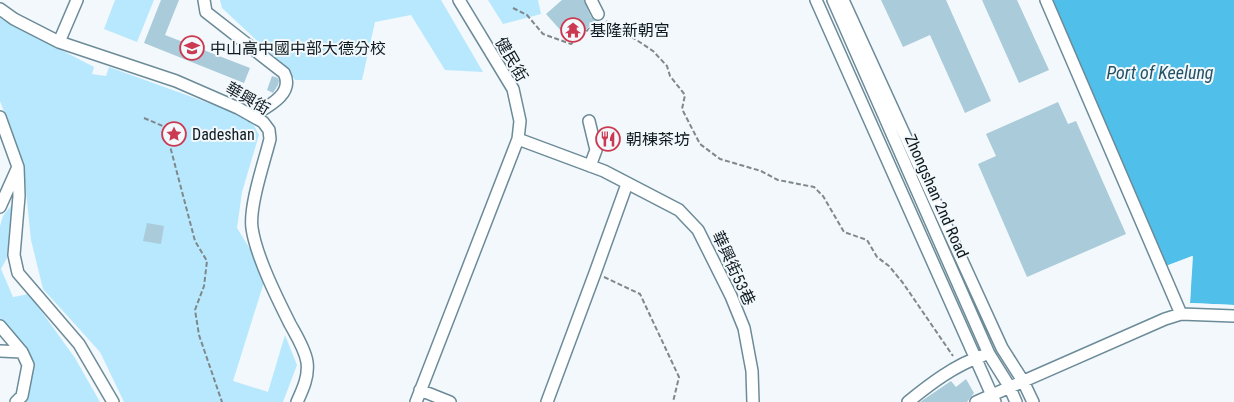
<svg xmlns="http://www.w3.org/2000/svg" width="1234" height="402" font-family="'Roboto Condensed','Noto Sans TC',sans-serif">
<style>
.green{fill:#b8e8fd}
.water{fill:#50c0ea}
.pier{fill:#f2f8fb}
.building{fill:#aacbda}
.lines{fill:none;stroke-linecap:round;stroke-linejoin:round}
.minor-casing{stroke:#6c8b99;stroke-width:14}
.path{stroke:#7f888c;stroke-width:2;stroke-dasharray:5 2.5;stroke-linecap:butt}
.minor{stroke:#fff;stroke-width:11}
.labels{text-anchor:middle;stroke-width:4;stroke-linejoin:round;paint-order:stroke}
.poi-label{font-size:16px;fill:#0e1a20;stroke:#f2f8fb;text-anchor:start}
.street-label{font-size:16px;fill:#0e1a20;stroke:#f2f8fb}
.water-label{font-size:18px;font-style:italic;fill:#245264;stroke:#f2f8fb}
</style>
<rect width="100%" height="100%" fill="#f2f8fb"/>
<path class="green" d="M115 0H154L137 42 104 29Z
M220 0H441L483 72 445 70 411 15 375 22 362 80H295L283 65 222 8Z
M488 0H538L541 14 503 24Z
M0 18 94 67 92 74 106 76 109 67 250 118 259 135 242 192 237 228 253 254 264 282 233 381 268 392 285 335 297 365 283 402H124L100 352 43 289 31 240 23 162 0 101Z
M14 202 7 258 1 269 13 297 29 294 75 358 100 402H20L29 359 0 318V226L3 216Z"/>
<path class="water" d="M1048 0H1234V305L1190 303 1192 256 1166 266Z"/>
<path class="pier" d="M1193 256 1190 303 1234 305V307L1188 305 1190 260 1166 268V266Z"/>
<path class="building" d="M161 0H179L165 35 250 68 244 83 144 43Z
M562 0H584L591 17 596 21 571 42 546 14Z
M881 0H946L991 101 965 113 930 35 903 47Z
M982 0H1017L1049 70 1019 83Z
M272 76 278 78 279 81 278 85 273 93 267 90Z
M1058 102 1068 124 1076 121 1126 234 1027 277 978 164 996 156 986 134Z
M147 223 164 226 161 244 143 241Z
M966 379 974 393 967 402H920L951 381 956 387Z"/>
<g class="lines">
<g class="minor-casing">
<path id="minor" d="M204 0 206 12 284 73C295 94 267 107 252 116
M591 0 598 14
M816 0 995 402
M833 0 989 354 1009 386 1016 402
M843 0 1002 348 1023 381 1033 402
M1046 0 1181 314
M0 9 14 19 59 42 176 81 238 108 263 122 269 130 270 139C264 163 249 206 252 228 256 256 277 298 290 324 296 335 305 349 307 362 309 376 303 389 297 402
M59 42 77 0
M0 117 18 167 19 196 14 255 18 273 79 344 113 402
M589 121 596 150 590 166
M518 139 604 171 679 210 698 230 731 296 744 328 752 371 753 402
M0 207 17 169
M0 326 22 352 28 365 22 396 16 402
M0 351 22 352
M420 390 450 402
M416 402 518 139 520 121 513 89 459 0
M547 402 595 273 627 184
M908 402C930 384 955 365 982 356
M976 402 1165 319 1181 314 1234 316"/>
</g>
<path class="path" d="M513 8 527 15 543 34 571 44 595 24
M606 21 613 27 629 35 653 51 667 66 670 76 685 95 682 109 700 144 720 159 761 171 778 180 814 187 823 196 844 232 867 240 877 257 889 266 903 283 953 356
M144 118 165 127 195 241 207 261 204 286 195 310 199 335 222 402
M604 277 640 294 679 377 673 402"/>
<use href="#minor" class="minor"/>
</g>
<defs>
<g id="temple-ring" transform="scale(1.25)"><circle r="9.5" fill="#f2f8fb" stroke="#cb3a50" stroke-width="1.5"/><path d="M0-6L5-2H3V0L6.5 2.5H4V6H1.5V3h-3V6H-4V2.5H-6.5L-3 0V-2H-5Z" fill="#cb3a50"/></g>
<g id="school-ring" transform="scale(1.25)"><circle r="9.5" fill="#f2f8fb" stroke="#cb3a50" stroke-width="1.5"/><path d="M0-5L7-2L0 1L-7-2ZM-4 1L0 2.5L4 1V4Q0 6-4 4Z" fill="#cb3a50"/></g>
<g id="sight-ring" transform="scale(1.25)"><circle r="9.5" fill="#f2f8fb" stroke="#cb3a50" stroke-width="1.5"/><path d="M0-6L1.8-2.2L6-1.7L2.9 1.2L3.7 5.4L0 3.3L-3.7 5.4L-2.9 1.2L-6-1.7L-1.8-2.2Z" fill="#cb3a50"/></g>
<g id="restaurant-ring" transform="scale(1.25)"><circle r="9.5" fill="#f2f8fb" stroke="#cb3a50" stroke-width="1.5"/><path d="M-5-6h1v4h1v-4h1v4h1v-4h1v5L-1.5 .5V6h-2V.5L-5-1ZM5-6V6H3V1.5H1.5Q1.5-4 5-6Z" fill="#cb3a50"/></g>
</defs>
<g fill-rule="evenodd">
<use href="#temple-ring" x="573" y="30"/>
<use href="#school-ring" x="192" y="48"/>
<use href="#sight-ring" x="174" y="134"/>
<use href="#restaurant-ring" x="608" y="139"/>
</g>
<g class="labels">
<g class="poi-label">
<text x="590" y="36">基隆新朝宮</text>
<text x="210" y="54">中山高中國中部大德分校</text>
<text x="192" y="140">Dadeshan</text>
<text x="626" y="145">朝棟茶坊</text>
</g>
<g class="street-label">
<text transform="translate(512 59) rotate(60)" y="6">健民街</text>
<text transform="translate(248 98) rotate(30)" y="6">華興街</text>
<text transform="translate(937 196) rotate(66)" y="6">Zhongshan 2nd Road</text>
<text transform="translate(734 268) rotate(65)" y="6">華興街53巷</text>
</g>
<g class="water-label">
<text x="1160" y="79">Port of Keelung</text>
</g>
</g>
</svg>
